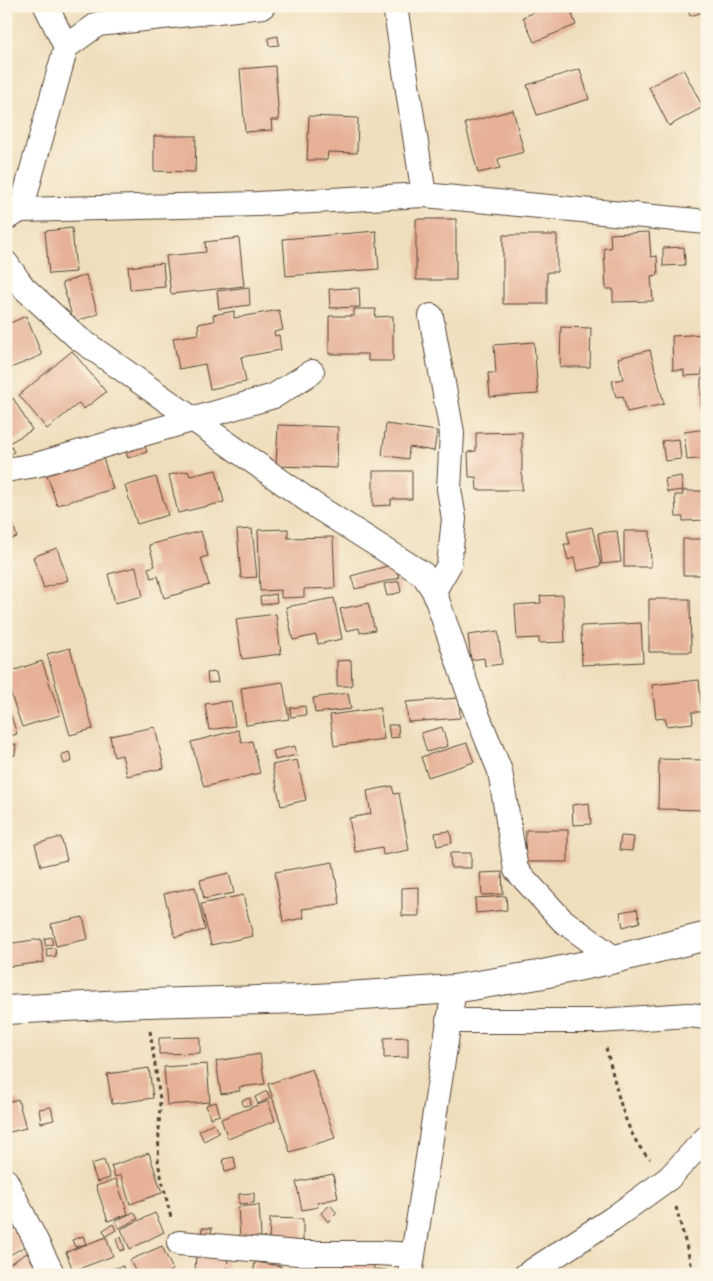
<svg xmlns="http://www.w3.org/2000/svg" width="713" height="1281" font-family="'Gochi Hand',sans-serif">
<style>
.building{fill:#e6b196}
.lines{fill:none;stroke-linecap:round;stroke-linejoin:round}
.minor-casing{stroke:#564536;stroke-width:26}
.tertiary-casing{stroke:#564536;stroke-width:30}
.path{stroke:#564536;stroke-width:3;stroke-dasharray:4 4;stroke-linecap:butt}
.minor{stroke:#fff;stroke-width:24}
.tertiary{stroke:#fff;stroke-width:28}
</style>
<rect width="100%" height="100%" fill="#fcf5e5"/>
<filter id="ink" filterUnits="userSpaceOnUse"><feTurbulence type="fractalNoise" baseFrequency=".02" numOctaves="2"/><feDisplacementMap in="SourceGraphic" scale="10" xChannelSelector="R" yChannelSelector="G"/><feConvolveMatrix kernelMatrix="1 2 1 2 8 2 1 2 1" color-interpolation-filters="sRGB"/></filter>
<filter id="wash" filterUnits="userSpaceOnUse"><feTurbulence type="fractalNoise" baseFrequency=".0096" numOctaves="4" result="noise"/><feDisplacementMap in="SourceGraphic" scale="20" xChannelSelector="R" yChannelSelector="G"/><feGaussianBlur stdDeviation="1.12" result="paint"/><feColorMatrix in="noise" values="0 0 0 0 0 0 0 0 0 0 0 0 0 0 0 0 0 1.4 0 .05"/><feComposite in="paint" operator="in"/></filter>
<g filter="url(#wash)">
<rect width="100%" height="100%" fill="#eedebc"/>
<g id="blocks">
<path class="building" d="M427 6H445V7L428 11Z
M530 6H569L576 25 534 42 523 17 533 13Z
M687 6H707V11L690 16Z
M278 36 279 45 269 46 268 38Z
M275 66 279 120H271L272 130 245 132 240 69Z
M580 69 589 99 537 115 527 85Z
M683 69 703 107 669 126 649 87Z
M513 110 524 152 498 159 500 168 478 173 465 123Z
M309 116 358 118 357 153 328 152 327 160H307Z
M154 136H196L195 172 154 171Z
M416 219H456V280H416Z
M72 228 76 272 49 274 45 231Z
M376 231 379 269 286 276 283 239Z
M649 232 651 257 657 256 658 275 651 276 653 301 613 302V289H606L604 248H611L610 234Z
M503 235H557V272H547V304H503Z
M239 238 244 286 171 294 166 256 206 252 205 242Z
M684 247 685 265 663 266V248Z
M163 263 165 287 130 290 128 267Z
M86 275 98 314 74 322 62 283Z
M249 287 250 305 219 309 217 291Z
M359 288 360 307 330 308 329 289Z
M354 309H376L375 317 393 316V361H368V354H329V316H354Z
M279 310 283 330 274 332 275 336 279 335 281 350 241 357 246 382 210 389 205 364 179 369 173 338 199 334 198 324 214 321 213 315 234 311V318Z
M26 316 42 355 6 370V325Z
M561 327 591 328 590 367H560Z
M707 334V369L702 370V375L684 376V370H673L672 336Z
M534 342 538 394 490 397 488 373H496L494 345Z
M650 350 664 404 627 412 623 396 616 397 612 381 623 379 618 358Z
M72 351 106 392 84 409 79 403 47 429 19 395Z
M701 378H707V411H701Z
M13 398 32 430 9 443 14 452 6 456V402Z
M386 424 437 431 434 451 409 447 408 459 382 455Z
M278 425 338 427 337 468 276 466Z
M707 429V458L687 460 684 432Z
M522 432V490H477L476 477H469L468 452 476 451V433Z
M679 439 681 459 665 461 662 441Z
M144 443 147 452 128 458 125 449Z
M103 458 113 489 57 505 47 475Z
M216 470 224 502 178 513 169 475 188 471 190 476Z
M373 471H412V499H391V505L373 506Z
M681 476 683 490 667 492 665 479Z
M156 477 168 515 137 524 125 486Z
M682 491H707V520L683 521V517H676L675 495H683Z
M6 512H9L17 537 6 541Z
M592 527 601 566 577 571 574 558 568 560 564 544H570L567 532Z
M252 529 257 577 241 578 237 530Z
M288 529V538L333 537 335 588 304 589V597L281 598V590L260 591 258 530Z
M201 531 208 556 201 558 209 585 164 598 158 576 151 578 148 568 155 566 149 545Z
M617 531 621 562 602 564 598 533Z
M624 531H650L651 567H624Z
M683 539H707V575H683Z
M57 548 68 580 44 588 33 557Z
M395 564 399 578 355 589 351 576Z
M136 567 143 596 115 603 108 574Z
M399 581 401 592 387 596 384 584Z
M276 594 277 602 261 605 260 597Z
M563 595 565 642 539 643V638L517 639 515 605 541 603 540 596Z
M334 598 342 639 318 644 316 635 293 640 286 607Z
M649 599H690L691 652H649Z
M368 603 375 630 360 633 359 628 346 631 340 609Z
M276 614 281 654 242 659 236 619Z
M641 623 643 662 582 665 581 626Z
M498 631 502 664 485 666 484 658 471 660 468 635Z
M70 648 93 729 70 735 47 654Z
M351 660 352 686H337V661Z
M42 661 60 715 22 727 6 680V673Z
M216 672 218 682 208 683 207 673Z
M699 680 702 712H692L693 723 666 726 665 718 656 719 652 685Z
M283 682 289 719 246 725 241 688Z
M348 693 351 709 315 713 313 698Z
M459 698 460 718 408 722 406 702Z
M6 701 17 734 6 737Z
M231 701 235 726 209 730 205 704Z
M305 706 306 715 291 717 290 708Z
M380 708 384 739 334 746 330 715Z
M388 725H398L399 737 390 738Z
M155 727 164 768 127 776 122 755 114 757 110 736Z
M442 727 448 746 427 752 421 733Z
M238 730 242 743 252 741 260 773 204 787 191 742Z
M467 743 474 762 428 777 421 757Z
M16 744 15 755 9 756V745Z
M295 746 297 755 275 760 273 751Z
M69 752 72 761 64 764 61 755Z
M659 759 705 760V810L658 809Z
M297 760 306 800 281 806 272 765Z
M392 786 394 794 399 793 409 850 383 855 382 847 355 852 349 818 371 814 367 791Z
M589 803 591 824 573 825 572 805Z
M6 808H8L12 849 6 850Z
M526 830H568V862H525Z
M450 831 452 843 437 846 435 833Z
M621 836 634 837 632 851 619 850Z
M61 837 67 860 41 866 35 844Z
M450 853H471V868H451Z
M333 862 340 904 302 909 304 918 283 922 275 872Z
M502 872 503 894 482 895 480 873Z
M229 873 234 893 204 899 200 880Z
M195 887 205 930 175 937 164 894Z
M419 887V916H402V888Z
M243 895 253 936 211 945 201 904Z
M506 896 507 910 476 913 475 898Z
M637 909 640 922 623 927 620 912Z
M83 917 88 939 56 946 51 924Z
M51 937 53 944 46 946 44 939Z
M41 939 44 962 6 967V944Z
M55 948 56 956 48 957 46 949Z
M200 1037V1053L159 1054V1038Z
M408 1037V1057L384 1058V1038Z
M260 1054 265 1084 239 1087 240 1091 221 1094 216 1061Z
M207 1064 210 1102 167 1105 164 1067Z
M149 1068 153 1098 112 1104 107 1074Z
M312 1069 335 1138 290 1152 268 1084Z
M267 1091 270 1098 258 1104 255 1097Z
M250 1098 251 1105 243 1106 242 1100Z
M18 1099 26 1128 6 1133V1103Z
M268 1101 275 1121 228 1139 221 1119Z
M216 1102 220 1115 210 1118 206 1105Z
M51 1107 54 1120 41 1123 39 1109Z
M213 1123 219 1133 204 1141 199 1131Z
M149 1153 162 1193 130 1204 121 1175 115 1177 111 1166Z
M234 1157 236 1169 225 1172 223 1159Z
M104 1160 110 1178 97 1182 91 1164Z
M333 1174 338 1198 317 1203 318 1207 302 1210 296 1182Z
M116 1179 128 1214 108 1221 96 1186Z
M254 1193V1203L239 1204V1194Z
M259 1205 261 1237 240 1238 238 1207Z
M330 1205 337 1213 328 1222 321 1213Z
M12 1212 17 1224 8 1228 6 1223V1215Z
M134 1212 138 1219 119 1228 115 1221Z
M155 1213 164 1232 130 1249 121 1229Z
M270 1218 303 1219V1247L269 1246Z
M113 1224 116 1230 106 1236 103 1230Z
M16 1228 26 1246 6 1257V1233Z
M202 1228H212L211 1236 201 1235Z
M83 1236 86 1244 75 1247 72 1240Z
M106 1237 113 1256 73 1271 66 1252Z
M121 1237 125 1249 120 1251 116 1239Z
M162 1246 173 1270 162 1275H137L130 1260Z
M196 1250 228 1252 227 1275H195Z
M27 1253 40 1275H6V1266Z
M344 1254 375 1258 373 1275H341Z
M308 1261 317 1263 316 1270 307 1269Z
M255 1262 281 1266 280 1271 301 1275H253Z
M123 1266 125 1275H95V1274Z
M376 1269 386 1270V1275H375Z"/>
</g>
</g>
<g filter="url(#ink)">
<use href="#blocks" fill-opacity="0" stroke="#564536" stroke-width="1"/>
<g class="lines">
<g class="minor-casing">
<path id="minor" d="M46 6 66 47
M395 6 424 195
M21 210 66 47 98 24 263 6
M6 218 21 210 257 204 424 195 707 222
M6 263 23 287 78 338 316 506 423 574 434 591 472 702 500 771 516 870 562 920 615 959
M431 316 452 433 449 489 454 519 449 565 434 591
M6 470 36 465 274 396 312 372
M448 1021H599L688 1015 707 1017
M6 1181 53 1275
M179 1243 298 1253H377L413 1255
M410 1275 454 989
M526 1275 612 1219 669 1178 707 1137"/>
</g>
<g class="tertiary-casing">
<path id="tertiary" d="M6 1010 145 1003 302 999 454 989 538 975 615 959 707 936"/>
</g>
<path class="path" d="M150 1031 160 1099 158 1163 171 1218
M606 1048C616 1082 623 1134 650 1159
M676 1207 694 1275"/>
<use href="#minor" class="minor"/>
<use href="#tertiary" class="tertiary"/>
</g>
</g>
<rect width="713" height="1281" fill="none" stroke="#fcf5e5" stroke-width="25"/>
</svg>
